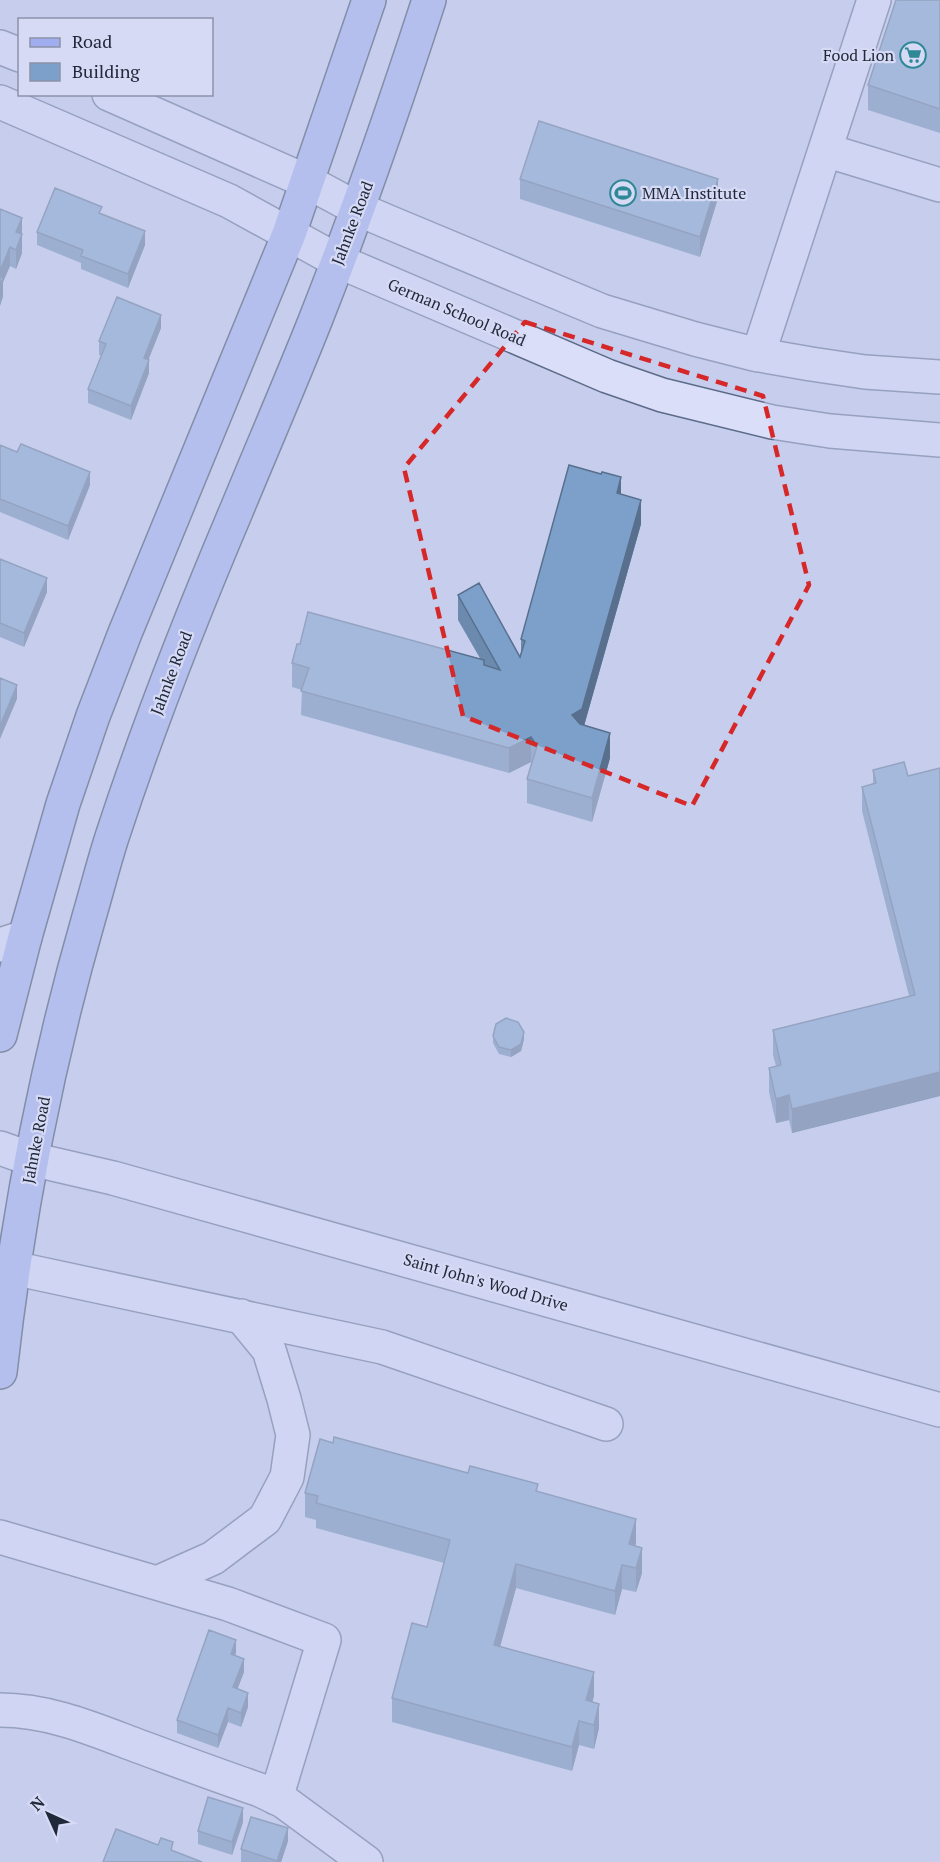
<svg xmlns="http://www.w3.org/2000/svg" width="940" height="1862" font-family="'PT Serif',serif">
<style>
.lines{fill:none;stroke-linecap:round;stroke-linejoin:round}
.minor-casing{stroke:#5c6b88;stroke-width:36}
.major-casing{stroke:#303f56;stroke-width:36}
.minor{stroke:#dadef8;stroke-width:33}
.major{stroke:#a0adef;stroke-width:33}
.wall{fill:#6c8aae}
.shaded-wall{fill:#58708d}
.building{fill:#7da0ca;stroke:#58708d;stroke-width:1.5}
.marked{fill:none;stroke:#d62828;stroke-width:4.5;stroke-dasharray:12 8;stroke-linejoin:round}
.labels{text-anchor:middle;stroke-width:4.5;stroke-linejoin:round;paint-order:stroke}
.poi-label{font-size:16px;fill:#202939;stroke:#d6daf5;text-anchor:end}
.street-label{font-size:16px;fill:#202939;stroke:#d6daf5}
</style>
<rect width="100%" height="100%" fill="#c6cded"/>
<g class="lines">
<g class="minor-casing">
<path id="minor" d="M0 47 20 55
M109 94 308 182 358 209 386 221 602 311 695 339 754 354 811 364 865 372 940 377
M0 102 229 201 338 261 607 376 662 395 772 422 830 431 940 440
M825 150 940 185
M758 355 874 0
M0 945 25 937
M0 1148 31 1159 113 1178 940 1410
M13 1268 382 1347 606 1424
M0 1537 228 1604 324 1640 276 1798
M157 1583 213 1558 265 1519 287 1477 293 1435 284 1399 269 1350 241 1316
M0 1710C49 1710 93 1729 138 1746 179 1761 219 1776 260 1790L283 1801 366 1862"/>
</g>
<g class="major-casing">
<path id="major" d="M0 1035 25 937 63 804 93 716 125 633 289 234 369 0
M0 1372C17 1218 46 1066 89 917 97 890 104 861 113 834 149 724 192 615 237 509 263 446 290 384 315 321 357 215 394 108 429 0"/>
</g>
<use href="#minor" class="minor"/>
<use href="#major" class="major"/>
</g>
<path class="wall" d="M940 0V133L868 110V85Z
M520 179 718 198 700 257 520 199Z
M0 209 22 218V253L16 269 10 266 3 282V297Z
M102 214 145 245 128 288 81 269V263L37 245V232Z
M161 328 148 360 149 373 131 420 88 403V389L102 356 99 355V341Z
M0 445 17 452 90 485 68 540 0 512Z
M621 494 641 524 584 726 610 758 592 822 527 803V779L531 763V762L509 773 301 715 302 690 292 687V663L481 660 458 620V595L520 657 521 653V639Z
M0 559 47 592 24 647 0 637Z
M940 768V1096L792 1133 789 1120 776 1123 769 1092V1068L776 1066 773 1055V1030L909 996 862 811V787L873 784V770L908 776Z
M493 1036 524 1039 521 1051 511 1057 499 1054 493 1043Z
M538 1492 636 1543 635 1546 642 1573 636 1592 622 1589 615 1615 516 1588 500 1647 594 1696 592 1702 599 1728 594 1749 579 1745 572 1771 392 1722V1698L427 1627 444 1563 316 1528V1520L305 1517V1493Z
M236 1653 235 1656 244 1672 237 1689 248 1707 241 1727 228 1722 218 1748 177 1733V1720Z
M243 1822 232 1855 198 1844V1831Z
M288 1841 281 1862H241V1849Z"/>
<path class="shaded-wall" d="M718 179V198L700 257V237Z
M22 218V253L16 269V232Z
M145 231V245L128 288V274Z
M10 247V266L3 282V297L0 306V271Z
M161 315V328L144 371V358Z
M149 360V373L131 420V406Z
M90 472V485L68 540V526Z
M621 477V501L617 493Z
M641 500V524L582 733 572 715Z
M47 578V592L24 647V633Z
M17 685V699L0 739V726Z
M610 733V758L592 822V798Z
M531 737V762L509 773V748Z
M524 1032V1039L521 1051 511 1057V1050Z
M940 1072V1096L792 1133V1109Z
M789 1095V1120L776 1123V1099Z
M636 1519V1543L629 1566V1544Z
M642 1548V1573L636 1592V1568Z
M516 1564V1588L494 1669V1645Z
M622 1565V1589L615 1615V1591Z
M236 1640V1653L231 1667V1654Z
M244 1659V1672L233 1701V1687Z
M594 1672V1696L586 1724V1700Z
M248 1693V1707L241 1727V1713Z
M599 1704V1728L594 1749V1725Z
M228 1708V1722L218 1748V1735Z
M579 1721V1745L572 1771V1747Z
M243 1808V1822L232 1855V1842Z
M288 1828V1841L281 1862H277Z"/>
<path class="building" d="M896 0H940V109L868 85Z
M539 121 718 179 700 237 520 179Z
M55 188 102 207 99 213 145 231 128 274 81 256 83 250 37 232Z
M0 209 22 218 16 232 22 234 16 250 10 247 0 271Z
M0 276 3 278 0 286Z
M117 297 161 315 144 358 149 360 131 406 88 389 106 344 99 341Z
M21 444 90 472 68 526 0 499V445L17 452Z
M569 465 601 474 602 472 621 477 617 493 641 500 582 709 572 715 580 724 610 733 592 798 527 779 537 746 531 737 509 748 301 691 309 668 292 663 297 644H300L308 612 484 660V665L500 670 458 595 479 583 520 657 525 641 521 639Z
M0 559 47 578 24 633 0 623Z
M0 678 17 685 0 726Z
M904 762 908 776 940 768V1072L792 1109 789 1095 776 1099 769 1068 781 1065 773 1030 915 995 862 787 876 783 873 770Z
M506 1018 518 1022 524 1032 521 1044 511 1050 499 1047 493 1036 496 1024Z
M334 1437 468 1473 470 1466 538 1484 536 1491 636 1519 629 1544 642 1548 636 1568 622 1565 615 1591 516 1564 494 1645 594 1672 586 1700 599 1704 594 1725 579 1721 572 1747 392 1698 412 1623 427 1627 450 1540 316 1503 318 1496 305 1493 320 1439 333 1443Z
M209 1630 236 1640 231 1654 244 1659 233 1687 248 1693 241 1713 228 1708 218 1735 177 1720Z
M208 1797 243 1808 232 1842 198 1831Z
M251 1817 288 1828 277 1861 241 1849Z
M116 1829 158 1845 161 1838 173 1842 171 1850 202 1862H103Z"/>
<path d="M0 0H940V1862H0ZM525 322 763 396 809 585 692 806 463 716 404 468Z" fill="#c6cded" fill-opacity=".55" fill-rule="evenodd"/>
<path class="marked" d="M525 322 763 396 809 585 692 806 463 716 404 468Z"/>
<defs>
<g id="supermarket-ring" transform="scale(1.35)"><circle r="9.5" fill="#d6daf5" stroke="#2e8896" stroke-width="1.5"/><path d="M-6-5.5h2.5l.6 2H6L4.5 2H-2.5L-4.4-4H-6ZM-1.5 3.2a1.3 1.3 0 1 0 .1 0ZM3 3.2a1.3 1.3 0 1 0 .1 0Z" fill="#2e8896"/></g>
<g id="stadium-ring" transform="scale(1.35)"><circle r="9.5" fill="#d6daf5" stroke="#2e8896" stroke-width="1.5"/><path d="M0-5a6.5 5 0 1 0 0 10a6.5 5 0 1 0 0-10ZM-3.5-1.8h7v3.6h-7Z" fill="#2e8896"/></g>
</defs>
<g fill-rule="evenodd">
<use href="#supermarket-ring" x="913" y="55"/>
<use href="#stadium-ring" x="623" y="193"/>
</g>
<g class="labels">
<g class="poi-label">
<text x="894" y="61">Food Lion</text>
<text x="642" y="199" text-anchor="start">MMA Institute</text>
</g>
<g class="street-label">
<text transform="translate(352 223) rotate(-69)" y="6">Jahnke Road</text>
<text transform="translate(457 312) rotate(23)" y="6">German School Road</text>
<text transform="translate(171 673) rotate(-69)" y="6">Jahnke Road</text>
<text transform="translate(36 1140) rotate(-79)" y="6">Jahnke Road</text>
<text transform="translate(486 1282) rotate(16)" y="6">Saint John's Wood Drive</text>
</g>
</g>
<rect x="18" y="18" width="195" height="78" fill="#d6daf5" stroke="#8d93aa" stroke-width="1.5"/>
<rect x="30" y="38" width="30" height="9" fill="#a0adef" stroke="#8d93aa" stroke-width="1.5"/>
<text x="72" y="48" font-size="18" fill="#202939">Road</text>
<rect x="30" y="63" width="30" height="18" fill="#7da0ca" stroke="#8d93aa" stroke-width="1.5"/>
<text x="72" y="78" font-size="18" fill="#202939">Building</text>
<g transform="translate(48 1814) rotate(315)" stroke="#d6daf5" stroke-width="4.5" paint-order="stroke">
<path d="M0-4.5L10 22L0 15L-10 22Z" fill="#202939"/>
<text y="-9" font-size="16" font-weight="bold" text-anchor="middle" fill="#202939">N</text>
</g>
</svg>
